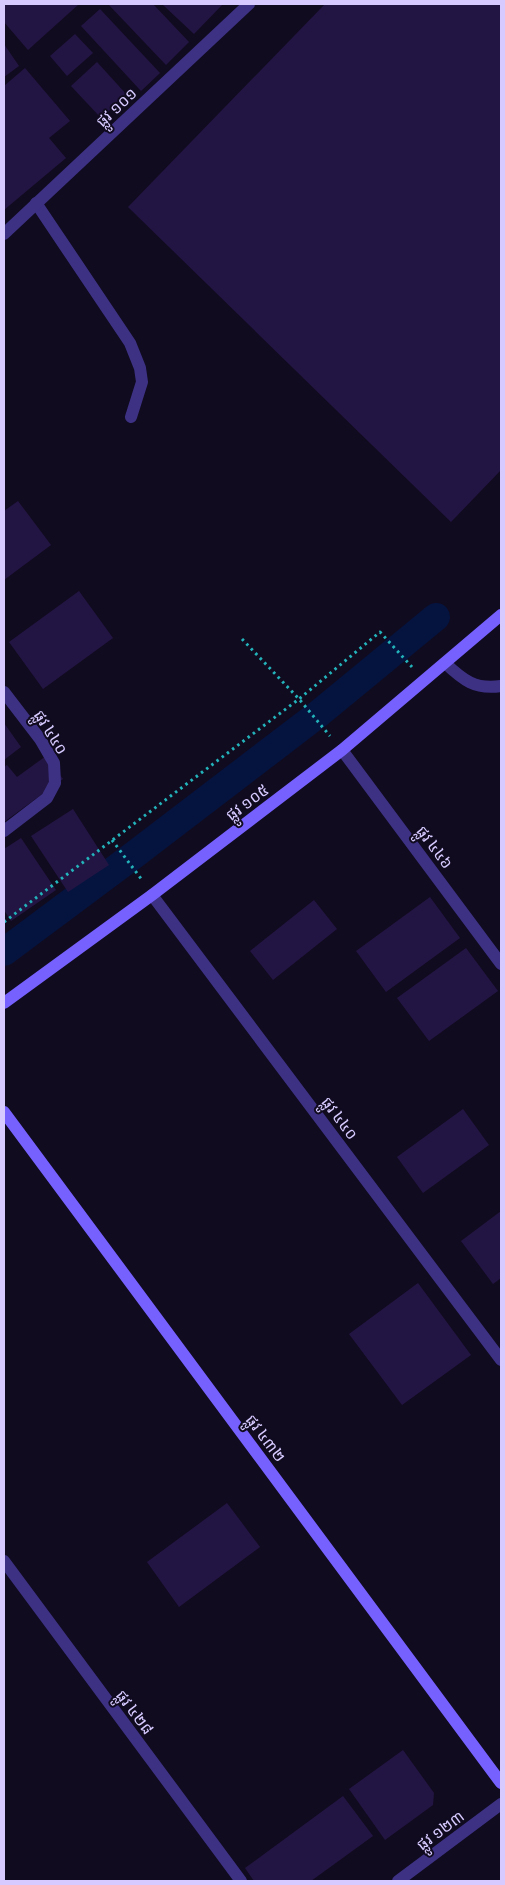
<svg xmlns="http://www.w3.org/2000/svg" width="505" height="1885" font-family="'Source Sans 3','Noto Sans Khmer',sans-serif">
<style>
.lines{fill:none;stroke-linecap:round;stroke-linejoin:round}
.canal{stroke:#05143f;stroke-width:28}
.building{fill:#231543}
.path{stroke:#23b3ba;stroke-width:3;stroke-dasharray:2.5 4;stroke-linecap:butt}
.lane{stroke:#3d3184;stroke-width:12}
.street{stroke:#3d3184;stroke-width:12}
.secondary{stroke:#7661ff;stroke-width:12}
.labels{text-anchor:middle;stroke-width:4;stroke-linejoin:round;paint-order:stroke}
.street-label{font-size:16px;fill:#d6caff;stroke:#110b20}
</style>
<rect width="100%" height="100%" fill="#110b20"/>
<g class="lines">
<path class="canal" d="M4 952 126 861 317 715 436 617"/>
</g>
<path class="building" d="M4 4H79L28 50 4 22Z
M108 4H153L189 42 166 65Z
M162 4H223L194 34Z
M325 4H501V470L451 522 128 207Z
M100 9 160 73 141 91 81 26Z
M75 34 93 53 67 76 50 56Z
M4 44 19 66 4 77Z
M97 62 127 95 101 118 71 86Z
M25 68 70 121 49 138 66 158 4 210V86Z
M18 501 51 545 4 580V511Z
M79 591 113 638 43 689 9 642Z
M4 723 21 747 4 760Z
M46 756 63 779 4 822V767L7 765 17 777Z
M73 809 109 865 68 892 31 836Z
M21 838 56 890 11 921 4 910V849Z
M430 897 460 938 386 992 356 951Z
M314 900 337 929 273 980 250 951Z
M466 948 498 991 429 1041 397 998Z
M463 1109 489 1145 423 1193 397 1157Z
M501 1211V1278L493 1284 461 1241Z
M418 1283 471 1355 402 1405 349 1334Z
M227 1503 260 1547 179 1607 147 1562Z
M403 1750 434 1793 433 1805 385 1840 349 1789Z
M343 1796 373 1836 311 1881H254L245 1868Z"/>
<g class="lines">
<path class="path" d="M242 639 299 699 330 736
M112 840 142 880
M4 922 299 699 380 632 412 667"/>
<path class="lane" d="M36 203 130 343 140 368 142 382 131 417
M445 663C463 680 475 690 501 686"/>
<path class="street" d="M4 234 249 4
M4 692 40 739 54 763 55 783 47 798 4 831
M342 750 501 964
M152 895 501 1360
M4 1561 241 1881
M398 1881 501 1804"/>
<path class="secondary" d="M4 1003 152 895 342 750 501 615
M4 1112 501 1783"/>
</g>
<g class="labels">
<g class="street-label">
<text transform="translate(116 107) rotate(-43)" y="6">ផ្លូវ ១០១</text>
<text transform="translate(51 732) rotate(58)" y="6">ផ្លូវ ៤៤០</text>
<text transform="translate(247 802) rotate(-37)" y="6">ផ្លូវ ១០៥</text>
<text transform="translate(435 847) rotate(53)" y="6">ផ្លូវ ៤៤៦</text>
<text transform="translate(340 1118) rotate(53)" y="6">ផ្លូវ ៤៤០</text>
<text transform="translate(266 1438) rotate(53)" y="6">ផ្លូវ ៤៣២</text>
<text transform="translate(135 1712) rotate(53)" y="6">ផ្លូវ ៤២៨</text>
<text transform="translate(440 1830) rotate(-37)" y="6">ផ្លូវ ១២៣</text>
</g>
</g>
<rect width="505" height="1885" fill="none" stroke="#d6caff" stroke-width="10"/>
</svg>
